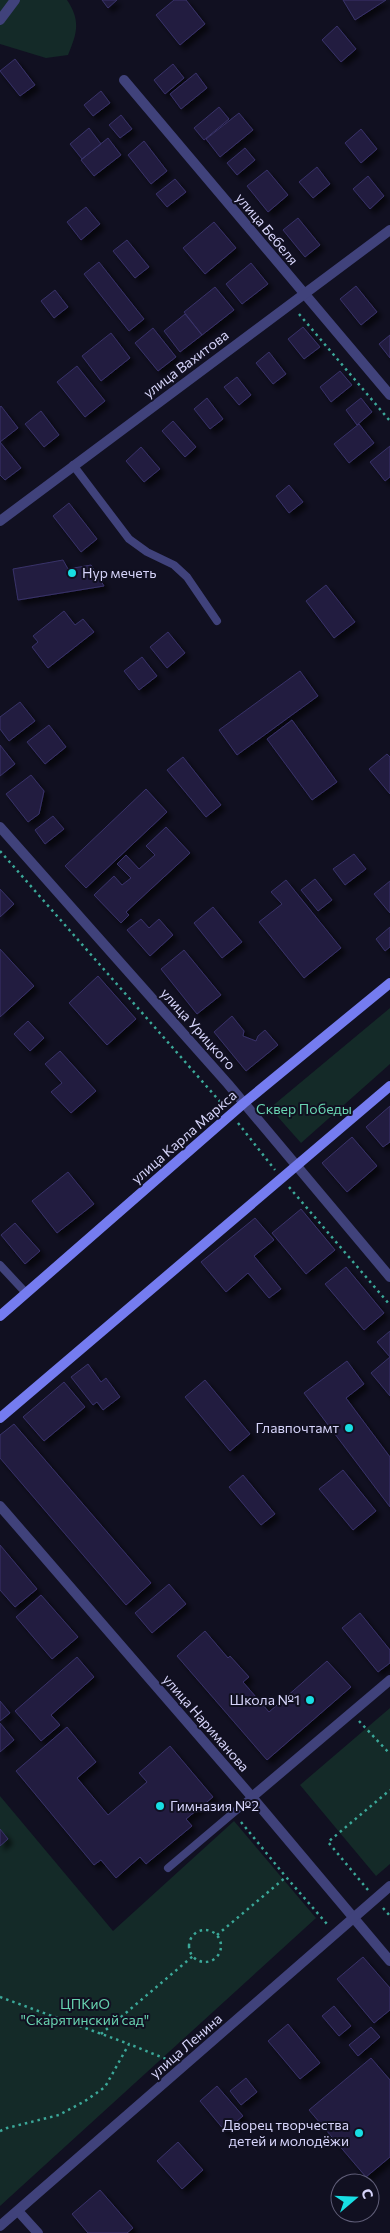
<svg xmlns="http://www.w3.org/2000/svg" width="390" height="2233" font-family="Commissioner,sans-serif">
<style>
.green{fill:#142a28}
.building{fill:#221e40;stroke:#393269;filter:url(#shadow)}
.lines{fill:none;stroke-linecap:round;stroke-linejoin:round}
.path{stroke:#3ba899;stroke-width:2.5;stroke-dasharray:2.5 4;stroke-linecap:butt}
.service{stroke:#40427b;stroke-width:8}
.minor{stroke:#40427b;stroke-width:10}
.tertiary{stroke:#40427b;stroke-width:10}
.secondary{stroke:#757cf0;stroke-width:10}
.poi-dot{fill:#18dee3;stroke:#111021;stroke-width:2}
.labels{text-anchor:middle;stroke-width:4;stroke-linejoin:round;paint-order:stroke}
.street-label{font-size:14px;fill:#d6d4fa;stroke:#111021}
.poi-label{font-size:14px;fill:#d6d4fa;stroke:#111021;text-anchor:end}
.park-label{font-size:14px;fill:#68d3b0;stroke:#111021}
</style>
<defs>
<filter id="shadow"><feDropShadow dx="4.5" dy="4.5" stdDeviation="2.5" flood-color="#0009"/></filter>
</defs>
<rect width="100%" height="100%" fill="#111021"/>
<path class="green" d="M0 0H67C81 21 77 33 68 55L46 58 0 44Z
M390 1008V1064L301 1143 270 1108Z
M390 1708V1864L376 1876 300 1785Z
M0 1796 113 1931 234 1821 316 1918 0 2206Z"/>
<path class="building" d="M102 0H117L108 8Z
M174 0H186L205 24 180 45 156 15Z
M343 0H386L355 20Z
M337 26 356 49 341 62 322 40Z
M15 59 35 85 20 96 0 71Z
M173 64 184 78 165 94 154 80Z
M196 73 207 88 181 109 170 94Z
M101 91 110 103 93 116 84 105Z
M219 107 229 119 204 140 194 128Z
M239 113 253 130 220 157 206 139Z
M121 115 132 129 120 138 109 125Z
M89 128 101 144 82 159 70 144Z
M361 129 377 149 361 163 345 143Z
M108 138 121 155 94 176 81 160Z
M144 141 167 171 151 184 128 155Z
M245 148 255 160 237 175 227 163Z
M317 167 330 184 313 198 299 182Z
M267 170 288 195 268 212 247 186Z
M368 176 384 196 370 209 353 189Z
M175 179 186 192 167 207 156 194Z
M86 207 100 224 81 240 67 222Z
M298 218 320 245 305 257 283 230Z
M214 222 236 248 205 274 183 248Z
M127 240 149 267 135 278 113 251Z
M99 262 144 319 129 331 84 274Z
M251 263 268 284 242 304 226 284Z
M356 286 377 312 361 325 340 299Z
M215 287 234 310 202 335 184 312Z
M55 290 68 307 54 318 41 301Z
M185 314 202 335 180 352 164 331Z
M303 327 320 347 304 359 288 339Z
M153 328 176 357 158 371 135 343Z
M111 333 130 358 101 381 82 356Z
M390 335V358L379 344Z
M269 352 286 374 273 384 256 363Z
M77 366 105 401 85 417 57 382Z
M340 371 352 385 331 402 320 387Z
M237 377 251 395 239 405 224 387Z
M207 398 223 419 210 429 194 409Z
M361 398 372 412 357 425 346 410Z
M1 406 18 428 0 442V407Z
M41 411 59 435 44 447 25 424Z
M173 421 196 447 185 457 162 431Z
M359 424 374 443 349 463 334 444Z
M0 442 21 468 5 480 0 475Z
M390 446V477L385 481 370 462Z
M141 447 160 469 144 482 126 461Z
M289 485 303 502 289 513 276 496Z
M69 503 97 539 81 552 53 516Z
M63 560 68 569 91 565 104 586 18 600 13 569Z
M326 585 355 622 334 638 306 601Z
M64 611 75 625 83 619 94 632 48 668 32 647 38 642 33 636Z
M168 632 185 653 167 668 150 647Z
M142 657 157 676 139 690 124 671Z
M300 671 318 696 237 755 219 730Z
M20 702 35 721 9 741 0 729V717Z
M292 720 337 782 312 800 267 739Z
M49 725 66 747 45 764 27 742Z
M0 745 15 764 0 776Z
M387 754 390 757V794L369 769Z
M183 757 221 805 206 817 167 770Z
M31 775 44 791 39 814 28 822 6 794Z
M146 789 167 812 86 888 65 866Z
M53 816 64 829 45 844 35 830Z
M166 827 190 853 126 912 129 915 121 923 94 895 114 876 122 885 131 878 117 864 126 855 139 869 155 855 146 846Z
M354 854 366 869 345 885 333 869Z
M315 879 332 900 318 911 301 890Z
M286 880 341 948 304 978 259 922 282 904 271 892Z
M390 881V913L374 894Z
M0 889 14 904 0 917Z
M213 907 242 942 222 958 194 923Z
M141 919 149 928 159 919 173 935 150 956 127 930Z
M390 927V947L385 951 376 939Z
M0 949 34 986 0 1017Z
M184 950 221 995 197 1014 161 969Z
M98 976 136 1019 107 1045 69 1003Z
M232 1016 244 1031 243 1036 256 1041 258 1036 265 1030 278 1045 246 1071 214 1032Z
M28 1021 44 1038 30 1051 14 1034Z
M60 1051 96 1091 71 1113 51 1092 62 1083 45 1064Z
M390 1106V1142L383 1147 366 1127Z
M352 1137 377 1166 347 1192 322 1163Z
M68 1172 94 1204 57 1233 32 1201Z
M301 1209 335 1250 306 1274 272 1233Z
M255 1218 274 1240 254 1256 281 1289 269 1298 248 1273 226 1292 201 1262Z
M15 1223 40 1251 25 1264 1 1235Z
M346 1267 384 1313 364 1330 325 1284Z
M390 1331V1396L371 1373 390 1357 377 1342Z
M347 1361 364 1384 346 1398 390 1457V1507L304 1393Z
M88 1364 101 1382 106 1378 120 1397 103 1410 97 1402 93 1405 71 1377Z
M205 1380 250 1434 230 1451 185 1397Z
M64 1382 85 1407 44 1441 23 1417Z
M14 1424 151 1583 126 1605 0 1458V1435Z
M343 1470 376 1511 353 1530 319 1489Z
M243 1475 275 1514 261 1525 229 1487Z
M0 1545 37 1589 15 1607 0 1590Z
M169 1584 186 1604 152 1633 135 1613Z
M41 1595 78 1637 52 1659 16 1617Z
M360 1613 390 1650V1663L378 1672 342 1628Z
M205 1631 228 1658 230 1656 249 1677 243 1682 269 1712 327 1661 351 1687 267 1760 177 1656Z
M77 1657 94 1677 51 1715 60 1725 41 1741 15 1711Z
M0 1701 10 1713 0 1721Z
M0 1723 14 1740 0 1752Z
M67 1727 96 1762 77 1778 108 1815 147 1782 139 1773 170 1746 213 1797 186 1819 192 1826 146 1864 140 1857 116 1878 101 1860 94 1865 16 1771Z
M0 1829 8 1839 0 1846Z
M363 1957 390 1988V2010L374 2023 337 1979Z
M334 2006 351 2026 339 2036 322 2016Z
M288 2024 320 2063 300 2079 268 2041Z
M371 2027 380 2037 358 2056 349 2045Z
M371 2058 390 2080V2157L366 2177 309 2110Z
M246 2078 257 2092 241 2105 230 2091Z
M217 2086 243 2116 225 2131 200 2101Z
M178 2142 203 2170 182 2189 157 2161Z
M100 2190 133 2228 127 2233H88L72 2214Z"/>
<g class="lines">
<path class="path" d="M299 314 390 421
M0 851 223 1105
M238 1123 275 1170
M289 1187 390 1305
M359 1721 390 1754
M241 1822 286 1877
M368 1890 328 1842 390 1790
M383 1908 390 1916
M189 1946a16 16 0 1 1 32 0a16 16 0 1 1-32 0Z
M217 1935 286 1877 327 1924
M0 1997 129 2044
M101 2034 193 1956
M0 2131 7 2128 59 2115 85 2101 105 2087 129 2044 171 2061"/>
<path class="service" d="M73 465 129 539 147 552 174 565 187 577 217 621
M0 1265 26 1293
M168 1868 252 1797"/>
<path class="minor" d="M0 20 15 0
M124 80 390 395
M0 827 228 1084 390 1277
M0 1506 252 1797 390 1961
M18 2211 38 2233"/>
<path class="tertiary" d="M0 521 390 230
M252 1797 390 1680
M0 2226 390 1886"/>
<path class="secondary" d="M0 1316 244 1103 390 983
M0 1418 390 1086"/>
</g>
<g class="poi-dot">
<circle cx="72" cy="573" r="5"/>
<circle cx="349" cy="1428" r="5"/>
<circle cx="310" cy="1700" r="5"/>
<circle cx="160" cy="1806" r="5"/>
<circle cx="359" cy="2133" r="5"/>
</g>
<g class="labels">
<g class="street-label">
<text transform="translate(267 229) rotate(50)" y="5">улица Бебеля</text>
<text transform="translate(186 364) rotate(-37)" y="5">улица Вахитова</text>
<text transform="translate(198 1029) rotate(48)" y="5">улица Урицкого</text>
<text transform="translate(184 1137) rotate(-41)" y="5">улица Карла Маркса</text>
<text transform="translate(206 1723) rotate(49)" y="5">улица Нариманова</text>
<text transform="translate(186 2046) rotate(-41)" y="5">улица Ленина</text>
</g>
<g class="poi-label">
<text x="82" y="578" text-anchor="start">Нур мечеть</text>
<text x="339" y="1433">Главпочтамт</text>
<text x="300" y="1705">Школа №1</text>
<text x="170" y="1811" text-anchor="start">Гимназия №2</text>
<text x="349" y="2130">Дворец творчества<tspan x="349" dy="16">детей и молодёжи</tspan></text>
</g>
<g class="park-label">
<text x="304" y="1114">Сквер Победы</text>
<text x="85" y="2009">ЦПКиО<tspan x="85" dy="16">"Скарятинский сад"</tspan></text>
</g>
</g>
<g transform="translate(355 2198) rotate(71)"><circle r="24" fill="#111021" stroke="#605e78"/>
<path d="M0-4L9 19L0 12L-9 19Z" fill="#18dee3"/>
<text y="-8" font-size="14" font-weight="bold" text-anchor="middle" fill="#d6d4fa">С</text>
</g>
</svg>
